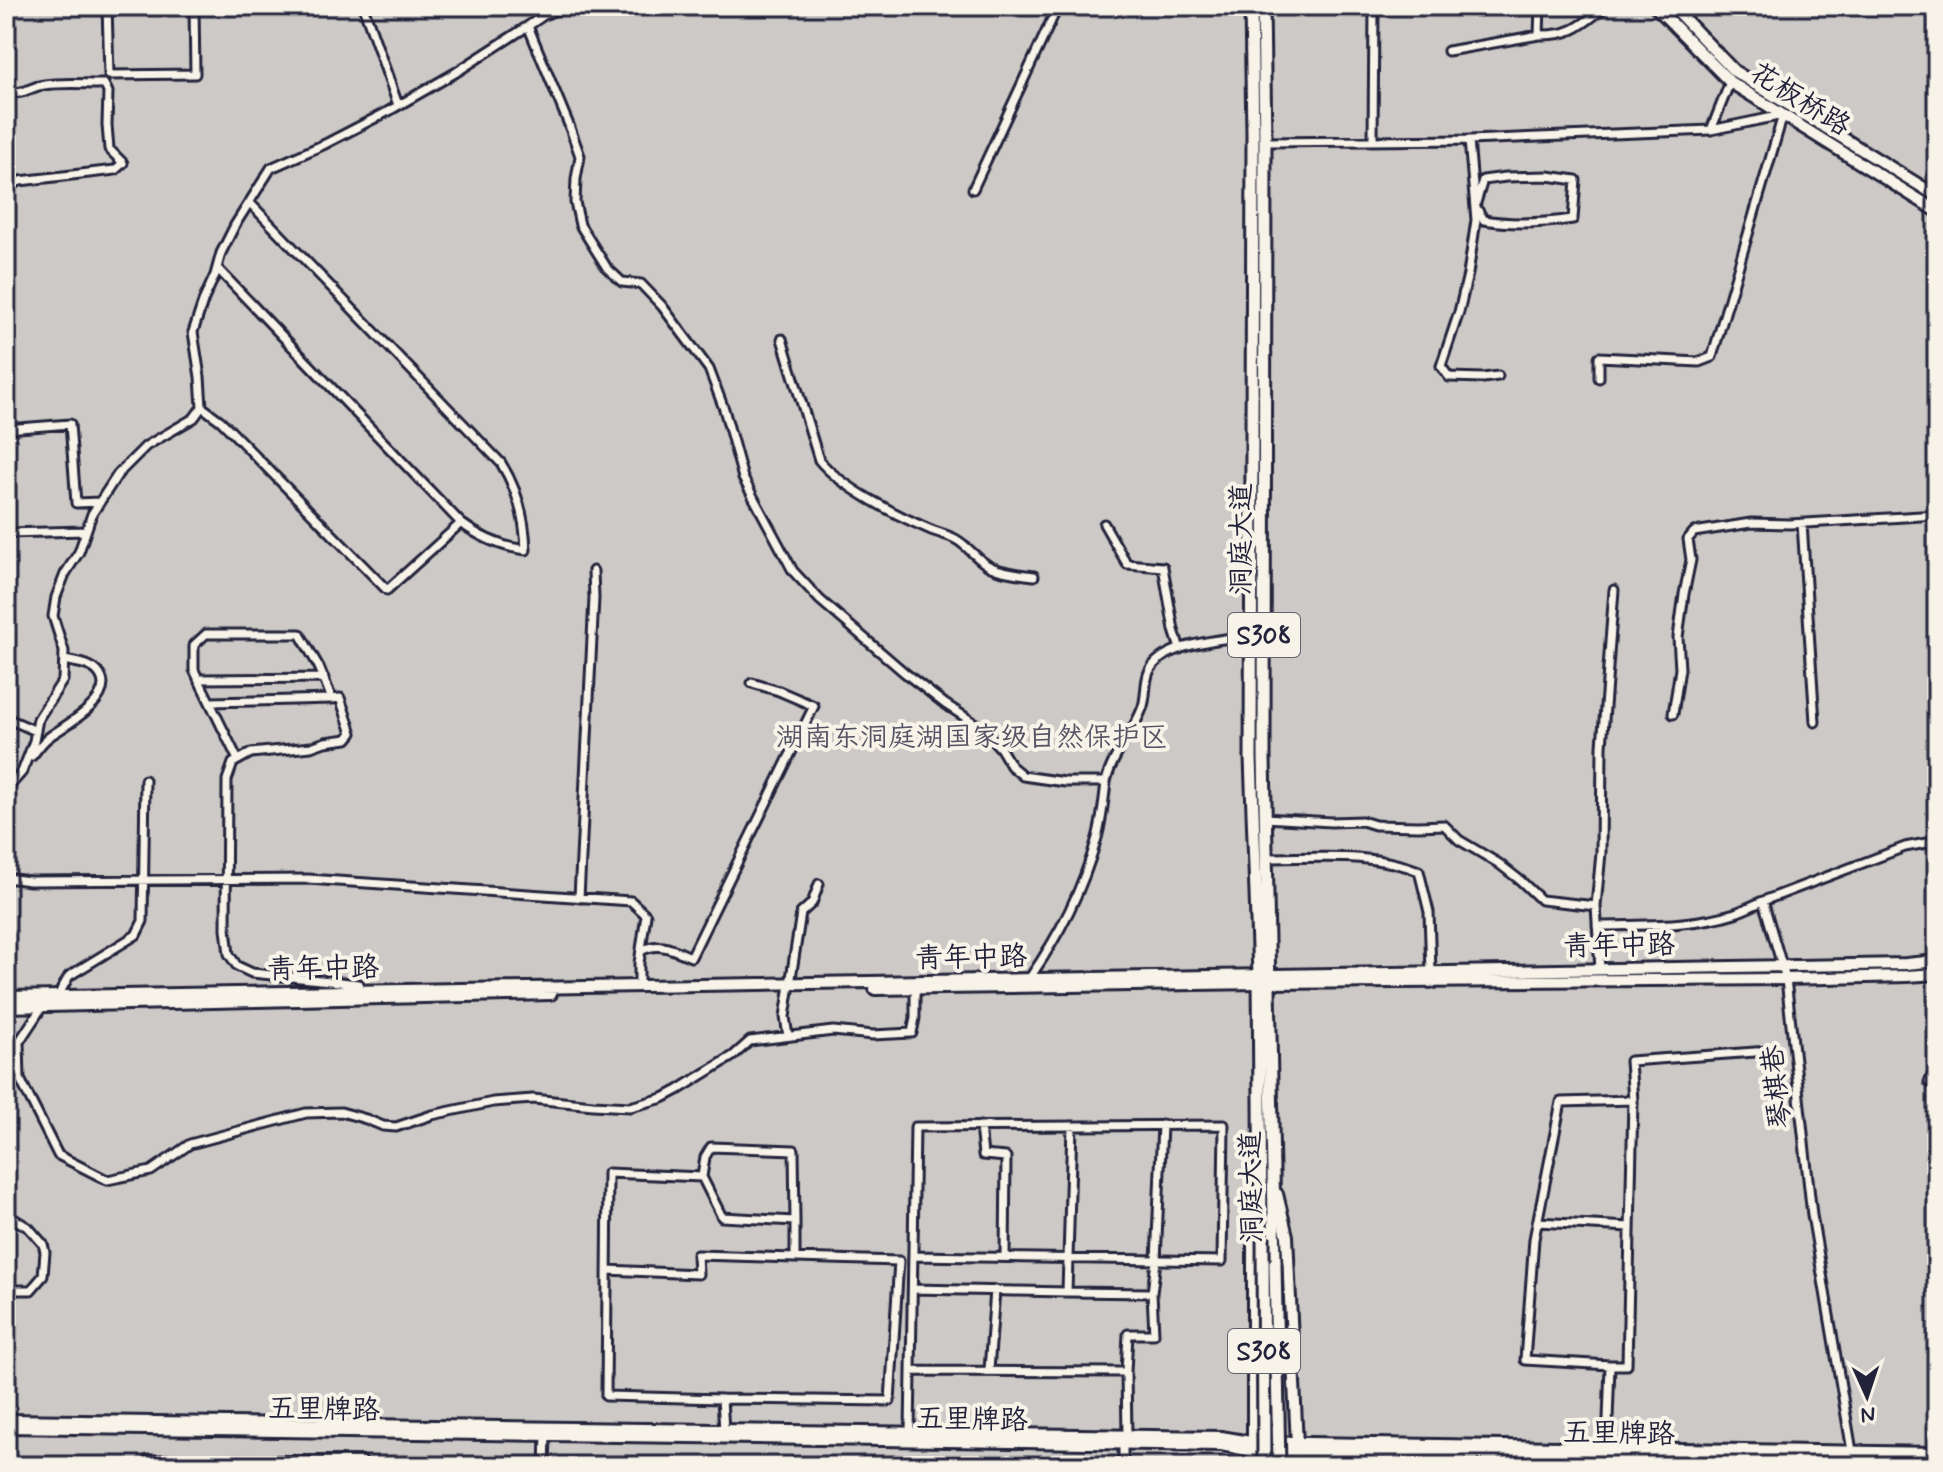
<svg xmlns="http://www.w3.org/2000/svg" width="1943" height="1472" font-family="Mynerve,'LXGW WenKai TC',sans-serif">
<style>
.green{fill:#cdc9c6;stroke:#787680;stroke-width:2}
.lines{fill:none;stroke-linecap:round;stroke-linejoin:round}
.street-casing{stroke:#22223b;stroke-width:13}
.secondary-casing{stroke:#22223b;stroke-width:16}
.primary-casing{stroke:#22223b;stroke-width:17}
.street{stroke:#f7f3e8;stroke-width:7}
.secondary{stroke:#f7f3e8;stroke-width:10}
.primary{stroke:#f7f3e8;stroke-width:11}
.primary-bridge-casing{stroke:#22223b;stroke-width:17;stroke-linecap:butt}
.primary-bridge{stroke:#f7f3e8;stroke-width:11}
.labels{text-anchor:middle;stroke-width:8;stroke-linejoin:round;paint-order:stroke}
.shield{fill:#f7f3e8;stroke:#62616f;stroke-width:2}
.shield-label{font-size:26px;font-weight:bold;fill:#22223b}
.street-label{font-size:28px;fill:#22223b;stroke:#f7f3e8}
.park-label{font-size:28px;fill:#555465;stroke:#f7f3e8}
</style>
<rect width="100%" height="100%" fill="#eae6de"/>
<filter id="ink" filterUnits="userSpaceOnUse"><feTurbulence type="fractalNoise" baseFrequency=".0125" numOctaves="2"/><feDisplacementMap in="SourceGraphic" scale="16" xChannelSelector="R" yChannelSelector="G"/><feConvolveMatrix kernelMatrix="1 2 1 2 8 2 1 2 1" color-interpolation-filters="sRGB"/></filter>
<g filter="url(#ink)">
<path class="green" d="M6 6H1937V1466H6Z"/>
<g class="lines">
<g class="street-casing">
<path id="street" d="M107 6 109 75 195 74 194 6
M363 6 398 105
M528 26 544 15 565 6
M1539 35 1540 6
M1448 51 1539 35C1572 36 1582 25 1606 6
M6 91C26 96 27 87 44 85 63 82 84 84 104 84L108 92 107 125 109 149 123 163 115 170 20 181 6 187
M1711 130 1730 82
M1469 140 1476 220 1468 274 1459 312 1441 366 1449 377 1483 378 1498 376
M1373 141 1374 6
M1265 142 1469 140 1711 130 1783 115 1712 357 1699 362 1599 357V378
M1548 176 1576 180 1573 219C1544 223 1513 225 1484 220L1475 206 1483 180 1506 177Z
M973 189 1058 6
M250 203 501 463C518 490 525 518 526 550 501 547 481 538 461 523
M782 339 819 460C841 487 896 515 929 529 938 533 949 535 957 540 969 547 978 561 991 567 1004 573 1020 574 1034 576
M202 407 221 421 387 590 461 523 217 268
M6 429 70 424 76 503 100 502
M1802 523 1815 722
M1104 524 1127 564 1163 567 1174 630 1180 649
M6 533 86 531
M198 679 324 678
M210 702 332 699
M1673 714 1680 669 1678 637 1684 594 1691 560 1688 539 1694 532 1751 523 1790 524 1937 515
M6 718 36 731
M32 756C37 750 42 742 49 737 64 726 110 702 102 679 97 664 78 663 64 660
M238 760 194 670V645L206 634H300L319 667 332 699 340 698 352 733 347 739 325 742 311 747 251 753 233 763 227 780 226 929 229 954 237 966 252 973 359 984 362 991
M1106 782C1112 755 1132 735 1142 709 1147 697 1144 683 1149 672 1162 643 1222 640 1251 635
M6 790 22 772 34 741 38 719 63 680 64 651 53 616 56 597 65 574 79 552 92 514 118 474 146 446 194 418 202 407 200 377 193 332 204 299 215 275 221 253 235 225 271 168 325 144 387 112 455 73 528 26 569 125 580 156 576 179 575 202 580 225 607 268 622 282 641 284 662 306 709 369 724 409 743 478 793 571 820 600 905 673 945 704 982 728 1001 749 1011 766 1023 776 1065 782H1106C1104 800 1102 820 1097 838 1082 891 1060 934 1029 979
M1265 818 1331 822 1362 821 1375 825 1418 826 1444 825 1459 840 1498 863 1521 881 1541 900 1596 906
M1266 858C1316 858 1373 852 1419 871L1429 912 1431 972
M6 878 30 881 308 879 631 901 646 915 639 963V980
M579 898 594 598 593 571
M1597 926C1642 925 1691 927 1735 913 1744 910 1754 905 1763 901
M641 951C659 941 674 950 691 957L814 706 779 691 752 683
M1600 969 1596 906 1601 853 1602 746 1614 590
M58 996 69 976 136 935 143 921 145 780
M42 1007 19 1042 20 1079 58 1155 107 1180 151 1171 190 1144 306 1113 341 1112 366 1119 383 1126 396 1127 432 1115 493 1102 533 1099 593 1105 630 1107 663 1098 678 1090 733 1056 750 1041 833 1031 873 1035 912 1033 915 1018V988
M788 1036 785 1017 801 913 812 903 819 884
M1937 1067 1929 1082 1937 1085
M980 1126 983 1155 1006 1157 1005 1257
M1072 1126 1067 1292 1152 1293 1156 1261 1162 1125
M702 1177 722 1217 795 1221V1258
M6 1214 29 1228 43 1244 45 1252 43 1276 31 1290H6
M1537 1222 1630 1227
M607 1270 698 1274 697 1255 899 1261 890 1401 722 1399
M913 1289 1067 1292
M1610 1365H1627L1633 1100
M989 1370 995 1290
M911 1371 1126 1372 1127 1436
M1126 1372 1128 1334H1154L1152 1293
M724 1430 722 1399 606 1396 608 1173 702 1177 705 1157 711 1147 794 1150 795 1221
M910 1433 915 1127 1224 1125 1222 1261 913 1256
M1607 1447 1610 1365 1525 1360 1534 1239 1561 1102 1633 1100 1630 1061 1769 1051
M1852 1451 1812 1215 1786 979 1763 901 1905 847 1937 841
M148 1466 149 1460 362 1461V1466
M545 1466 546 1435
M1123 1466V1444"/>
</g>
<g class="secondary-casing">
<path id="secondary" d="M1655 6 1730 82 1937 211
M1672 6 1734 71 1937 196
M875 989 1259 983 1786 979 1907 976 1937 974
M6 997 1906 964 1937 961
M6 1007 551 994
M1277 1194 1287 1236 1298 1466
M6 1420 1221 1437 1250 1442 1937 1453
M6 1427 1221 1445 1253 1451 1937 1461
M1253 1466V1230L1258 1203"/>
</g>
<g class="primary-casing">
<path id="primary" d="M1251 6 1253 135 1251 758 1259 975 1261 1230 1263 1236
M1263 6 1265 142 1264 757 1275 1263"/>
</g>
<use href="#street" class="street"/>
<use href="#secondary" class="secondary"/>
<use href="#primary" class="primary"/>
<g class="primary-bridge-casing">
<path id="primary-bridge" d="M1263 1236 1264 1466
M1275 1263 1279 1466"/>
</g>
<use href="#primary-bridge" class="primary-bridge"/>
</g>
</g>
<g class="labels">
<g class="shield">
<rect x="1228" y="613" width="72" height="44" rx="6"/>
<rect x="1228" y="1329" width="72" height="44" rx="6"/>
</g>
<g class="shield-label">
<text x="1264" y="644">S308</text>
<text x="1264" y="1360">S308</text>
</g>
<g class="street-label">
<text transform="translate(1801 98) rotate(32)" y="10">花板桥路</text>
<text transform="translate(1240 539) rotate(-90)" y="10">洞庭大道</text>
<text transform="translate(1619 944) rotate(-1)" y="10">青年中路</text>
<text transform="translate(971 956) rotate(-1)" y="10">青年中路</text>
<text transform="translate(323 967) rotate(-1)" y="10">青年中路</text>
<text transform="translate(1775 1087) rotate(-96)" y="10">琴棋巷</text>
<text transform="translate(1250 1187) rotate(-91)" y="10">洞庭大道</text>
<text transform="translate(324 1408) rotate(1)" y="10">五里牌路</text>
<text transform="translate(972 1418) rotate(1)" y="10">五里牌路</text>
<text transform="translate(1619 1432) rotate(1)" y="10">五里牌路</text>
</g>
<g class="park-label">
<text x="972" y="746">湖南东洞庭湖国家级自然保护区</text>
</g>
</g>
<rect width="1943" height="1472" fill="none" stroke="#f7f3e8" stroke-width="32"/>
<rect x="16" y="16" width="1911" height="1440" fill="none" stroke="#22223b" stroke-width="3" filter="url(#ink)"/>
<g transform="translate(1867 1396) rotate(177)" stroke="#f7f3e8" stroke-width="6" paint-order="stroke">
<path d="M0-6L14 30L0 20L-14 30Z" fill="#22223b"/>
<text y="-12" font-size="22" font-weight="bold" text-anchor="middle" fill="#22223b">N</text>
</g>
</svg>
